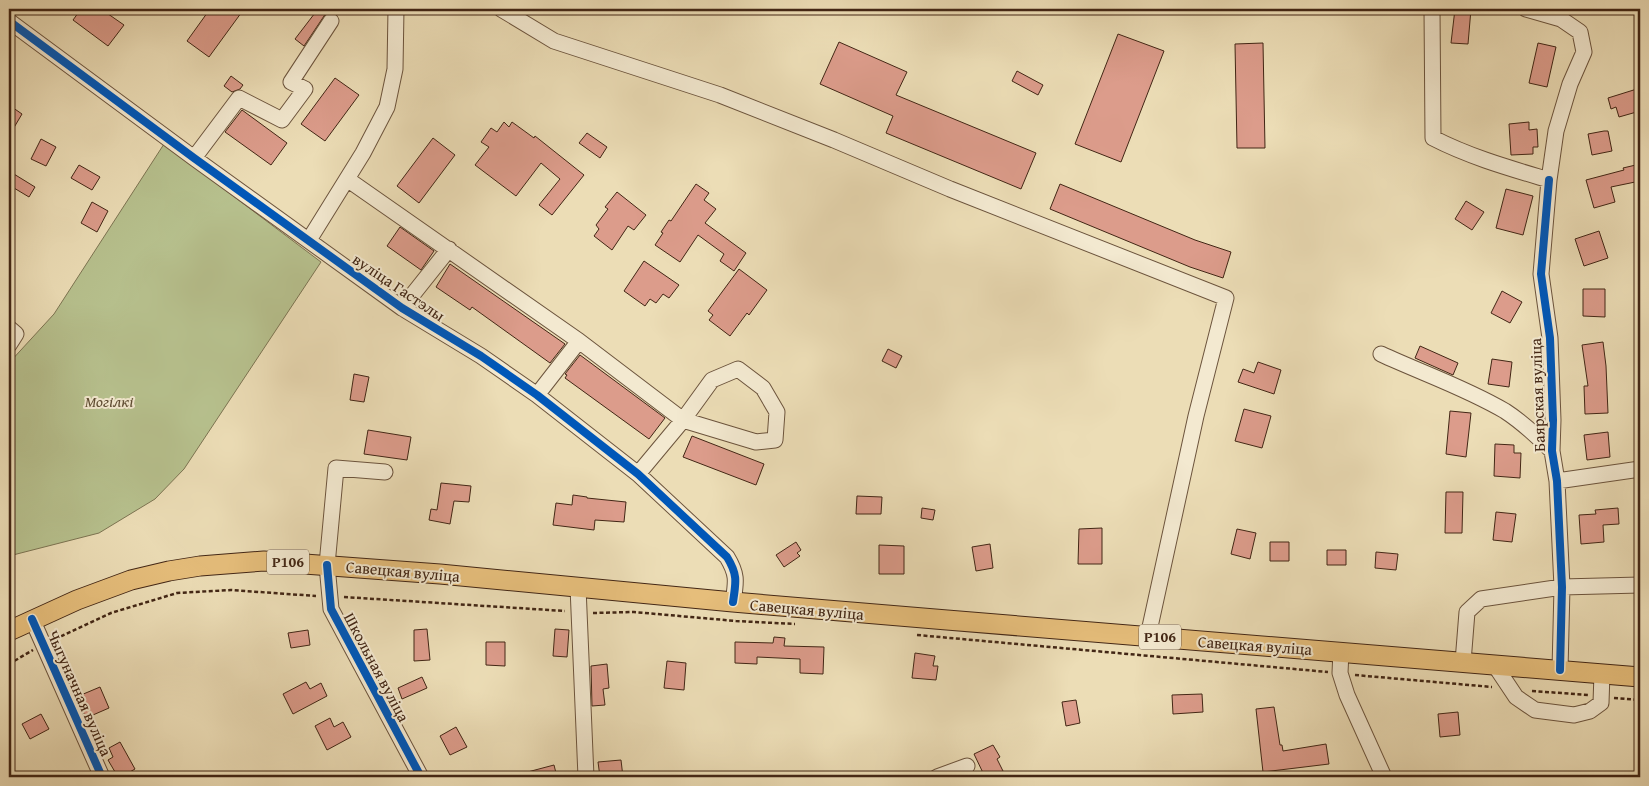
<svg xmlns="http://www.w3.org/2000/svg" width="1649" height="786" font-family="'Gentium Book Plus',serif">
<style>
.green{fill:#b7c18e;stroke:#7c7452}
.building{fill:#dc9c8b;stroke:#422615}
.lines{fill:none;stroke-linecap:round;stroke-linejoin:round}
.minor-casing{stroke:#6c543d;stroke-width:17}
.major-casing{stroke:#422615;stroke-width:21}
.path{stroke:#422615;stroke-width:2.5;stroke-dasharray:4 2.5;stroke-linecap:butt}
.minor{stroke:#f3e9d0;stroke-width:15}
.major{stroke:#e6be7b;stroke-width:19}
.cycleway-casing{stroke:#f3e9d0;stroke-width:11}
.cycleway{stroke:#0057b8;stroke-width:8}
.labels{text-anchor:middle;stroke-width:4;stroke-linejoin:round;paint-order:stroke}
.shield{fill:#f3e9d0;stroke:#77604d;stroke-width:1}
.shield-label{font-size:15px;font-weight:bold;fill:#422615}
.street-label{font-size:16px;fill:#422615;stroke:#f3e9d0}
.park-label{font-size:16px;font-style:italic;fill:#5f4d33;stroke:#f3e9d0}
</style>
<rect width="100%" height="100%" fill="#ecddb6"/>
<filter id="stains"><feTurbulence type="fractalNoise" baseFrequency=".004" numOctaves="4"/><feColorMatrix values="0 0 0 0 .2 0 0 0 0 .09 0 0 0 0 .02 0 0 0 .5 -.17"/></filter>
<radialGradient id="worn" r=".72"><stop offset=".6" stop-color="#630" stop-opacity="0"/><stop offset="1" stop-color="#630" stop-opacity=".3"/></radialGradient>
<path class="green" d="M164 144 321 262 184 469 155 499 99 533 9 556V363L54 314Z"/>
<path class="building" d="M81 9H101L124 25 108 46 73 20Z
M210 9H244L209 57 187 41Z
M318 9H321L326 13 304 46 295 39Z
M1455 9H1471L1468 44 1451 43Z
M1118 34 1164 51 1121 162 1075 144Z
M839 42 907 72 896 95 1036 153 1021 189 886 133 893 116 820 84Z
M1263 43 1265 148H1237L1235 44Z
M1538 43 1556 47 1547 87 1529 83Z
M1017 71 1043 85 1038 95 1012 81Z
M231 76 243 85 240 89 232 92 224 86Z
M335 78 359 95 325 141 301 124Z
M1640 88V111L1619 117 1616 107 1611 109 1608 98Z
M9 105 22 114 9 136Z
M242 110 287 143 271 165 225 132Z
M504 122 509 127 512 122 534 138 535 136 584 175 552 215 539 205 560 179 541 163 516 196 475 165 489 147 481 142 491 128 497 132Z
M1529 122V130L1537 129 1538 147H1533V154L1511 155 1509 124Z
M1604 131H1608L1612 151 1592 155 1588 134Z
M587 133 607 147 600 158 579 143Z
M433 138 455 155 419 203 397 186Z
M41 139 56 147 46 166 31 159Z
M1640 164V181L1611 187 1615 202 1594 208 1586 180 1624 170 1623 168Z
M79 165 100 177 92 190 71 178Z
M9 171 35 187 29 197 9 185Z
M696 184 709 193 704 200 716 209 705 223 746 253 734 271 720 261 724 254 698 235 680 262 655 245 663 233 661 232 669 220 671 221Z
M1060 184 1195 240 1231 252 1223 278 1190 267 1050 209Z
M1506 189 1533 196 1523 235 1496 228Z
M617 192 646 215 634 230 628 226 612 250 594 236 599 229 596 225 608 209 605 207Z
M1466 201 1484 212 1472 230 1455 219Z
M92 202 108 211 97 232 81 223Z
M400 227 434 251 421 270 387 246Z
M1599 231 1608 258 1584 266 1575 239Z
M644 261 679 285 669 298 663 294 656 303 650 299 645 306 624 291Z
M450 264 565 344 550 363 472 307 470 310 436 287Z
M739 269 767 290 749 315 747 313 730 336 709 320 713 315 708 311Z
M1583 289H1605V317L1583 316Z
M1502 291 1522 302 1510 323 1491 313Z
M1603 342 1606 366 1608 413 1585 414 1584 386H1588L1582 345Z
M1420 346 1458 363 1453 375 1415 358Z
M888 349 902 356 896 368 882 361Z
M580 355 665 418 649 439 565 378 567 375 565 374Z
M1492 359 1512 362 1509 387 1488 384Z
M1258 362 1281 370 1274 394 1238 382 1243 369 1254 373Z
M354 374 369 377 364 402 350 400Z
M1244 409 1271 416 1262 448 1235 441Z
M1450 411 1471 413 1466 457 1446 454Z
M368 430 411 437 407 460 364 454Z
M1608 432 1610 457 1587 460 1584 435Z
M692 436 764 464 756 485 683 457Z
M1495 444 1514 445V453H1521L1520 478 1494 476Z
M441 483 471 486 469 502 454 501 450 524 429 520 431 509 437 510Z
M1446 492H1463L1462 533H1445Z
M573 495 587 497V498L626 502 624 522 595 520 594 530 553 525 556 503 572 505Z
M857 496 882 497 881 514H856Z
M922 508 935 510 933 520 921 518Z
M1618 508 1619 524 1603 525 1604 542 1581 544 1579 515 1596 514 1595 510Z
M1496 512 1516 514 1512 542 1493 540Z
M1102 528V564H1078L1079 529Z
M1237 529 1256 533 1250 559 1231 554Z
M796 542 801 550 797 553 800 556 784 567 776 555Z
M1270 542H1289V561H1270Z
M990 544 993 568 976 571 972 547Z
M879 545 904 546V574H879Z
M1327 550H1346V565H1327Z
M1376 552 1398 554 1396 570 1375 568Z
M427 629 430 660 414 661V630Z
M555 629 569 630 567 657 553 656Z
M308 630 310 645 291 648 288 633Z
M774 637 785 638 784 646 824 647 823 674 800 673V659L757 657V664L735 663V642L773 643Z
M486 642H505V666L486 665Z
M915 653 935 656 933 666H938L936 680 912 678Z
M667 661 686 663 684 690 664 688Z
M607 664 609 688 603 689 605 705 592 706 591 666Z
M422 677 427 688 402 699 398 688Z
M306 682 310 689 321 683 327 696 293 714 283 694Z
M100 687 109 708 86 718 80 705 85 703 81 695Z
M1202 694 1203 712 1173 714 1172 695Z
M1076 700 1080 723 1066 726 1062 702Z
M1274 707 1280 745H1282L1283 751 1326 744 1329 764 1263 772 1256 709Z
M1458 712 1460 735 1440 737 1438 714Z
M41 714 49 729 30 739 22 724Z
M330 718 334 727 343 722 351 737 327 750 315 726Z
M456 727 467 747 450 755 440 736Z
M120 742 135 769 121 777H118L108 760 113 757 109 748Z
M993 745 1000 757 997 759 1006 777H985L974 754Z
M621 760 623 777H600L598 762Z
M554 765 557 777H521L520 774Z"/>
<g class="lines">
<g class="minor-casing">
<path id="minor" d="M501 9 554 41 720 95 834 140 950 189 1226 298 1196 416 1148 636
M1432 9 1433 138C1470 157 1509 168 1549 180
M1526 9 1561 19 1580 32 1584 52 1570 84 1556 131 1549 180 1541 274 1550 338 1553 420 1552 451 1557 481 1562 587 1560 670
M9 21 194 158 402 308 481 356 537 395 638 474 727 557C738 575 736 582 733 602
M194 158 239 98 282 120 305 89 291 82 331 21
M347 179 579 341 683 420 712 380 738 369 763 388 777 412 775 440 756 442 683 420 638 474
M309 240 363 153 387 107 395 69 396 9
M402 308 449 249
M9 328 16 334 9 345
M1381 354C1422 373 1466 388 1505 411 1522 422 1538 437 1552 451
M537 395 579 341
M385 472 336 468 327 565 331 609 421 777
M1557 481 1640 469
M578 587 586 777
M32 619 102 777
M1341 651 1340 673 1347 695 1384 777
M1463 662 1467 612 1481 599 1562 587 1640 585
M1494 664 1516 697 1535 710 1574 715 1590 711 1601 703 1602 673
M937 777 967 766"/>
</g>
<g class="major-casing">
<path id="major" d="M9 631 77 600 131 580 169 571 200 566 264 561 440 574 733 602 947 620 1640 677"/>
</g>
<path class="path" d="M344 597 565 611
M593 613 634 612 736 621 795 624
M917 635 1328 672
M55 639 111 613 177 593 231 590 316 596
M9 664 33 650
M1355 675 1492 687
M1532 691 1589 695
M1614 698 1640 700"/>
<use href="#minor" class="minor"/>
<use href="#major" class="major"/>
<g class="cycleway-casing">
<path id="cycleway" d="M9 21 194 158 402 308 481 356 537 395 638 474 727 557C738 575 736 582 733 602
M1549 180 1541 274 1550 338 1553 420 1552 451 1557 481 1562 587 1560 670
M327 565 331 609 421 777
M32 619 102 777"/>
</g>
<use href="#cycleway" class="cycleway"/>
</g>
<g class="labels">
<g class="shield">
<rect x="267" y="549.5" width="42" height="25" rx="4"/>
<rect x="1139" y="624.5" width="42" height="25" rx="4"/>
</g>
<g class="shield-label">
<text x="288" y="567">Р106</text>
<text x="1160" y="642">Р106</text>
</g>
<g class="street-label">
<text transform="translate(399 287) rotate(34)" y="6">вуліца Гастэлы</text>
<text transform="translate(1537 395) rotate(-92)" y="6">Баярская вуліца</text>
<text transform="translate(403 571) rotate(5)" y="6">Савецкая вуліца</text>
<text transform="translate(807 609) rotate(5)" y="6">Савецкая вуліца</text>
<text transform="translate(1255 645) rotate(4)" y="6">Савецкая вуліца</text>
<text transform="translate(377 667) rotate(62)" y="6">Школьная вуліца</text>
<text transform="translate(80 693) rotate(66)" y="6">Чыгуначная вуліца</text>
</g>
<g class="park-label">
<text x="109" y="407">Могілкі</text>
</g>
</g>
<rect width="1649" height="786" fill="none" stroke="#ecddb6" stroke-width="30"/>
<rect x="10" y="10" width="1629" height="766" fill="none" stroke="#422615" stroke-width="2.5"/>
<rect x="15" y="15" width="1619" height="756" fill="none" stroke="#422615"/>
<rect width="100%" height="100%" filter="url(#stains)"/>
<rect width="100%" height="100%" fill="url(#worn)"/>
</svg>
